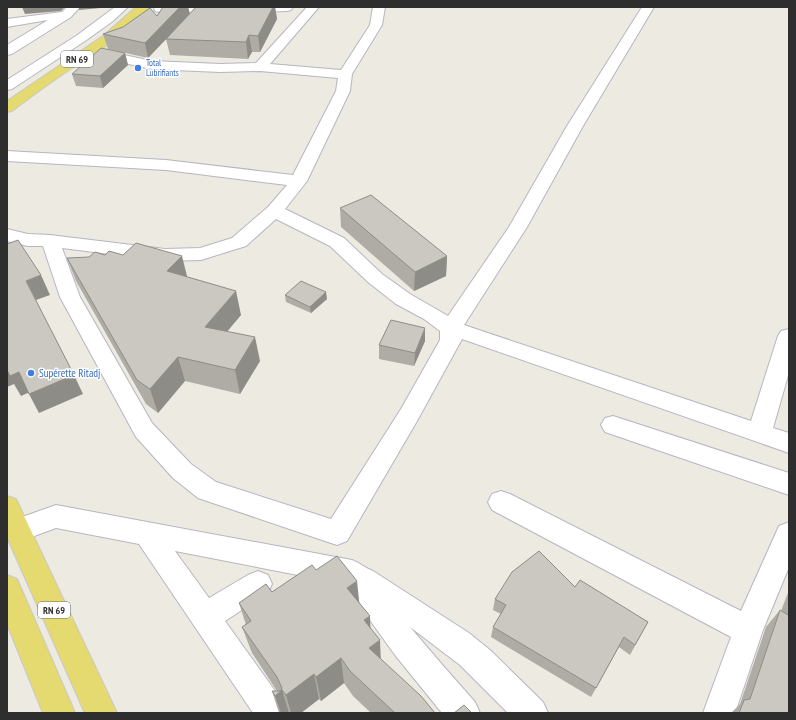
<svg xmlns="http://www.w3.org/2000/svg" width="796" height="720" font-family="'PT Sans Narrow',sans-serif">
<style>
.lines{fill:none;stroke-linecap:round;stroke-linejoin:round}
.minor-casing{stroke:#b5b6c0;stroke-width:2}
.major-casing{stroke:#c9c9c9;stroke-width:2}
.minor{fill:#fff;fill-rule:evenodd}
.major{fill:#e4da70;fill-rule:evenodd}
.wall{fill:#aeaca5}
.shaded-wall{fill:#8d8c86}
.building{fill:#cac8c0;stroke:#8d8c86}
.shop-dot{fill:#3f7fe0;stroke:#fff;stroke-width:1.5}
.labels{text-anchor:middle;stroke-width:3;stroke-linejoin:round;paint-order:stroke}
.far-shop-label{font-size:9px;fill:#366cbe;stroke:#fff;text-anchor:start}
.shield{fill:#fff;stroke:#6d6d6d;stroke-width:1}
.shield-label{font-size:10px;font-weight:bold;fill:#2e2e2e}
.shop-label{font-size:11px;fill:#366cbe;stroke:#fff;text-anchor:start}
</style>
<rect width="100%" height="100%" fill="#edeae2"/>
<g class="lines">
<g class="minor-casing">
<path id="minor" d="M67 7H80L71 17 12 54 7 55V45L48 20 7 27V19L62 12Z
M115 7H128L113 21 85 41 12 89 7 90V80L76 36Z
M154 7H293L291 10 287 11 203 14 159 12 155 11Z
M307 7H319L270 64 341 70 370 25 373 7H385L382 25 352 74 350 91 307 181 285 209 344 238 382 274 410 294 448 316 509 227 567 126 642 7H654L583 126 527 227 464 325 751 421 778 336 781 331 789 329V372L773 428 789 433V453L462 339 417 421 347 541 337 545 198 498 173 478 136 437 60 297 43 246H28L7 241V229L28 234 50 235 165 249 200 248 232 238 268 207 287 185 166 170 7 161V151L166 160 293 175 336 91 338 78 260 71 220 72 152 69 91 56 89 53 91 50 96 49 152 61 220 64 256 63ZM276 219 330 246 368 282 396 304 424 319 440 331V340L401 409 331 519 216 482 191 464 152 423 80 297 62 248 165 261 201 260 246 246Z
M613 416 789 473V495L605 432 601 425 605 418Z
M501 491 510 494 741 611 779 526 789 522V567L763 630 735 713H703L731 637 492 510 488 502 492 494Z
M56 505 352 560C360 563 365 568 373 571L469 633 490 650 543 702 548 713H508L460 665 410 627 445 668 475 702 480 713H442L395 655 344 584 175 551 209 598 248 575 258 571 268 575 272 584 268 593 225 621 283 702 288 713H253L139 544 56 528 18 542 8 538 7 525 8 522Z"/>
</g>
<g class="major-casing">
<path id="major" d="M136 7H149C131 34 98 50 72 68 52 81 32 96 12 111L7 112V101L103 36Z
M7 496 16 499 117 713H85L7 537Z
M7 575 17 579 75 713H43L7 624Z"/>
</g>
<use href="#minor" class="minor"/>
<use href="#major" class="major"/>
</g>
<path class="wall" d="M163 7H188L190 14 196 7H275L277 19 260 52H252L248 59 170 55 166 39 148 58 108 49 103 34 157 16Z
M125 53 128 65 103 88 76 86 72 74Z
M340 208 447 256 446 276 414 291 341 227Z
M67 258 187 277 241 315 227 331 260 361 240 394 185 381 158 413 146 404 76 281Z
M285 295 327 299 311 313 286 302Z
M425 341 414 366 379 359V345Z
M316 570 359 603 370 616V627L381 659 435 713H371L353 696 344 683 321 701 319 699 301 713H279L272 691H277L252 653 242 627 246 625 239 603 272 592Z
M575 587 648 622 630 655 619 647 591 697 491 637 493 627 501 614 493 610 495 599Z
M789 590V713H731L740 704 766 627 780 610 781 611Z"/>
<path class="shaded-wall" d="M22 7H65L61 11 25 14Z
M79 7H102L101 8 79 10Z
M180 7H188L190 14 148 58 145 43Z
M273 7H275L277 19 260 52 258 36Z
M249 35 252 52 248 59 246 42Z
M125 53 128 65 103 88 100 76Z
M182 256 188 280 167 271Z
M447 256 446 276 414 291 415 272Z
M41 275 50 295 36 300 26 281Z
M236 291 241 315 211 351 205 327Z
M326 292 327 299 311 313 310 307Z
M425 328V341L414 366 415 353Z
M255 337 260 361 240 394 235 370Z
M178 357 185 381 158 413 150 389Z
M7 369 19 372 30 392 21 396 14 384 7 387Z
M74 375 83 394 39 413 29 394Z
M357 581 360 609 347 588Z
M370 616 371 643 364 620Z
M380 640 381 665 369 648Z
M341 658 344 683 321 701 316 677Z
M314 674 319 699 301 713H291L286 695Z
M282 690 289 713H281L275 696Z"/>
<path class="building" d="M163 7H180L145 43 103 34 123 27 150 8 157 16Z
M196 7H273L258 36 249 35 246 42 166 39Z
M101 48 125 53 100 76 72 74Z
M371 195 447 256 415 272 340 208Z
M18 240 41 275 26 281 74 375 29 394 19 372 10 376 7 370V244Z
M136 243 182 256 167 271 236 291 205 327 255 337 235 370 178 357 150 389 137 380 67 258 89 257 95 252 105 255 109 251 123 255Z
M301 281 326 292 310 307 285 295Z
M391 320 425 328 415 353 379 345Z
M539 551 575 587 580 580 648 622 635 645 624 637 596 688 493 627 506 605 495 599 512 572Z
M337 556 357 581 347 588 370 616 364 620 380 640 369 648 421 696 435 713H395L350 671 341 658 316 677 314 674 286 695 282 690 275 696 272 691H281L282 688 277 677 242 627 251 621 239 603 266 584 272 592 312 565 316 570Z
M780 610 788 615 789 613V713H739L744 700 750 699Z
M464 705 472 713H454Z"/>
<g class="shop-dot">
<circle cx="138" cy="68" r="4"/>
<circle cx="31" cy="373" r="4"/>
</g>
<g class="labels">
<g class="far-shop-label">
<text x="146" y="66">Total<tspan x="146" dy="10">Lubrifiants</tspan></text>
</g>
<g class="shield">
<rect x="61" y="51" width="32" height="16" rx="3"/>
<rect x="38" y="602" width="32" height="16" rx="3"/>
</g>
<g class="shield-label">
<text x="77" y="63">RN 69</text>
<text x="54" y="614">RN 69</text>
</g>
<g class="shop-label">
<text x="39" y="377">Supérette Ritadj</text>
</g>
</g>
<rect width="796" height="720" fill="none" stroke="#2e2e2e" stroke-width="16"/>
</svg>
